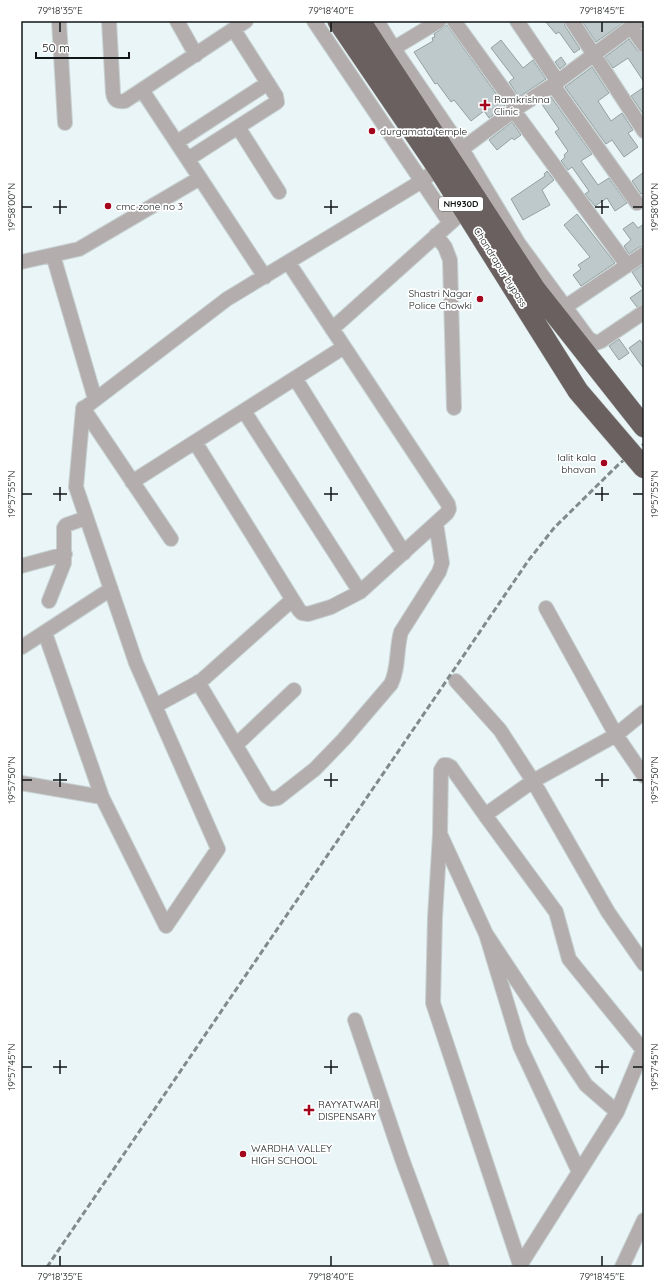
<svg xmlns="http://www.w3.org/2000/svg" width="665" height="1288" font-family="Quicksand,sans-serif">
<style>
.building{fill:#bdc9ca;stroke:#95a0a1}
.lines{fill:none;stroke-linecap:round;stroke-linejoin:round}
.minor-casing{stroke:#c7d1d2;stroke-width:16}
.highway-casing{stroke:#c7d1d2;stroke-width:22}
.minor{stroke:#b3aead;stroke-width:14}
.highway{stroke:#6a605f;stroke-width:21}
.rail{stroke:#828a8b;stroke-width:3;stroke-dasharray:6 3;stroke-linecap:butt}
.highway-bridge-casing{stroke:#c7d1d2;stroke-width:22;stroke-linecap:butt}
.highway-bridge{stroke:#6a605f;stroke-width:21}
.ticks{fill:none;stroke:#121617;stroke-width:1.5}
.poi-dot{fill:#a2051c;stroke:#fff;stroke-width:1.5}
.labels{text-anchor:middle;stroke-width:3.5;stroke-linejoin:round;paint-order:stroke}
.shield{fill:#fff;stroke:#595c5d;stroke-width:1}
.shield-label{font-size:9px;font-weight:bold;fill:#121617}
.poi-label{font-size:10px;fill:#121617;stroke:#fff;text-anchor:start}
.street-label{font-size:10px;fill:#121617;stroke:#fff}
.neatline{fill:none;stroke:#121617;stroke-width:1.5}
.ticks-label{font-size:10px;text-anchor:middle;fill:#121617}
</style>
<rect width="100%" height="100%" fill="#e9f5f6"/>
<path class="building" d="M545 21H564L565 26 580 49 574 53 559 32 556 34Z
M582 21H622L623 23 596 42Z
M447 25 505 106 489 118 484 111 471 121 454 100 451 102 437 83 435 84 414 52 433 41 432 38 435 37 434 34Z
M629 39 637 50 644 53V82L628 58 613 68 605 57Z
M501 40 523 68 533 60 546 79 519 97 509 82 514 78 491 48Z
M561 57 566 64 560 69 555 62Z
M592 67 609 93 598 101 611 121 622 113 633 130 628 133 638 147 624 157 612 140 606 144 565 87Z
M644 87V115L631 96Z
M551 97 592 154 581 161 598 185 609 178 627 203 615 211 607 198 595 206 585 194 589 191 572 167 568 170 561 161 565 157 564 155 568 151 555 132 559 129 541 103Z
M512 122 521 135 514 140 512 138 497 150 489 140Z
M547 171 554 180 542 190 550 205 523 220 511 199 545 176 544 174Z
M644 172V193L641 194 632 181Z
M577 214 615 263 581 286 573 275 581 269 578 265 590 257 564 225Z
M633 222 638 228 644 224V246L639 247 629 254 624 246 631 240 623 229Z
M644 264V304L637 307 630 298 643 289 632 272Z
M619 339 629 353 619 360 609 346Z
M640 340 644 346V369L629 348Z"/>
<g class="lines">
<g class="minor-casing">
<path id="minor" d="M59 21 65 123
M109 21 113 93C114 101 118 102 125 101L246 21
M177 21 196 55
M314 21 450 223
M377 21 394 49 462 149 519 244 588 338 596 343 601 341 644 312
M454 21 517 108
M517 21 558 82
M572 21 644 131
M631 27 644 45
M386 53 439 21
M553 85 637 203
M142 90 200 178
M514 111 627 265
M238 127 279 192
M177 142 268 83
M188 159 277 102 276 96 234 30
M436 235 445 247 450 260 454 408
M53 255 95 399
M21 262 79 249 200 178 265 277
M565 307 644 254
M332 329 457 217
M295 378 404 553
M83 408 171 539
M244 411 360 592
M195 442 299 610 302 613 308 614 331 607 360 592 447 513 449 509 448 504 288 262
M132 482 344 347
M21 566 65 554
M49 601 64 563V528L66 525 86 518
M546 608 616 735 644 776
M45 633 102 797
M22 647 111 589
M456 681 500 730 533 781 485 815 556 912 569 959 643 1050
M198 682 266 796 271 799 278 798 315 769 344 739 391 684C399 668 396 649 401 632L439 572 442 563 436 523
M155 706 201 681 292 600
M644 712 616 735 533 781 608 912 644 964
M236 745 294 690
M21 783 102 797 166 926 218 849 136 663 76 487 83 409 227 299 422 181 462 149 517 108 553 85 639 21
M485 815 451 767 447 765H444L441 770 440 834 435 917 433 1003 520 1265
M441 836 486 934
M355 1020 402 1159 442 1267
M579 1172 520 1046 486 934 586 1085 617 1112
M519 1267 617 1112 644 1047
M622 1267 644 1220"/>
</g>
<g class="highway-casing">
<path id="highway" d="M338 21 438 168 578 391
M360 21 535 289 644 427"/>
</g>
<use href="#minor" class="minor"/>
<use href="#highway" class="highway"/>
<path class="rail" d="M47 1267 528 561 554 528 619 464 644 444"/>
<g class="highway-bridge-casing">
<path id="highway-bridge" d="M578 391 644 468"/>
</g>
<use href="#highway-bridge" class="highway-bridge"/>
</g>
<path class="ticks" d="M60 22V32M331 22V32M602 22V32M60 200V214M331 200V214M602 200V214M22 207H32M53 207H67M324 207H338M595 207H609M633 207H643M60 487V501M331 487V501M602 487V501M22 494H32M53 494H67M324 494H338M595 494H609M633 494H643M60 773V787M331 773V787M602 773V787M22 780H32M53 780H67M324 780H338M595 780H609M633 780H643M60 1060V1074M331 1060V1074M602 1060V1074M22 1067H32M53 1067H67M324 1067H338M595 1067H609M633 1067H643M60 1256V1266M331 1256V1266M602 1256V1266"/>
<g class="poi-dot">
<path d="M483 99h4v4h4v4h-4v4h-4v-4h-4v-4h4z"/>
<circle cx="372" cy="131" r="4"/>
<circle cx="108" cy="206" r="4"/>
<circle cx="480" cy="299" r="4"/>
<circle cx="604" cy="463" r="4"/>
<path d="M307 1104h4v4h4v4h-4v4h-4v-4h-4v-4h4z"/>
<circle cx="243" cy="1154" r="4"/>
</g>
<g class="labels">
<rect class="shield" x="439" y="197" width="44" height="14" rx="3"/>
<g class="shield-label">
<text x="461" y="207">NH930D</text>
</g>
<g class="poi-label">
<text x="494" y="103">Ramkrishna<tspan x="494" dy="12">Clinic</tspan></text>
<text x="380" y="135">durgamata temple</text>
<text x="116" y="210">cmc zone no 3</text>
<text x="472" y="297" text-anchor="end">Shastri Nagar<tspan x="472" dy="12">Police Chowki</tspan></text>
<text x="596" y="461" text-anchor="end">lalit kala<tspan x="596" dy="12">bhavan</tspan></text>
<text x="318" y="1108">RAYYATWARI<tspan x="318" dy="12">DISPENSARY</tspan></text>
<text x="251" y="1152">WARDHA VALLEY<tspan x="251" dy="12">HIGH SCHOOL</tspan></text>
</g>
<g class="street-label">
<text transform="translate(501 267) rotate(58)" y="4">Chandrapur bypass</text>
</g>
</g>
<rect width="665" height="1288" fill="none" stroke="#ffffff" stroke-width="44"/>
<path d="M36 52v6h93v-6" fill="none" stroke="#121617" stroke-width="2"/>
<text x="42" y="52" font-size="12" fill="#121617" stroke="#ffffff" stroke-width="3" paint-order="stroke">50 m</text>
<rect x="22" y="22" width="621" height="1244" class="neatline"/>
<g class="ticks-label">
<text x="60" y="14">79°18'35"E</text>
<text x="331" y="14">79°18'40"E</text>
<text x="602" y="14">79°18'45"E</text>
<text transform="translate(11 207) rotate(-90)" y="4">19°58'00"N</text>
<text transform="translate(654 207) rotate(-90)" y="4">19°58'00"N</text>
<text transform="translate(11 494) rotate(-90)" y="4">19°57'55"N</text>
<text transform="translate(654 494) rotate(-90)" y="4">19°57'55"N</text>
<text transform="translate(11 780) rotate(-90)" y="4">19°57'50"N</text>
<text transform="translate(654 780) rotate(-90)" y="4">19°57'50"N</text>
<text transform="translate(11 1067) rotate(-90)" y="4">19°57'45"N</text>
<text transform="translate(654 1067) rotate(-90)" y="4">19°57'45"N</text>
<text x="60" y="1280">79°18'35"E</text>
<text x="331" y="1280">79°18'40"E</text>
<text x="602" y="1280">79°18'45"E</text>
</g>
</svg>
